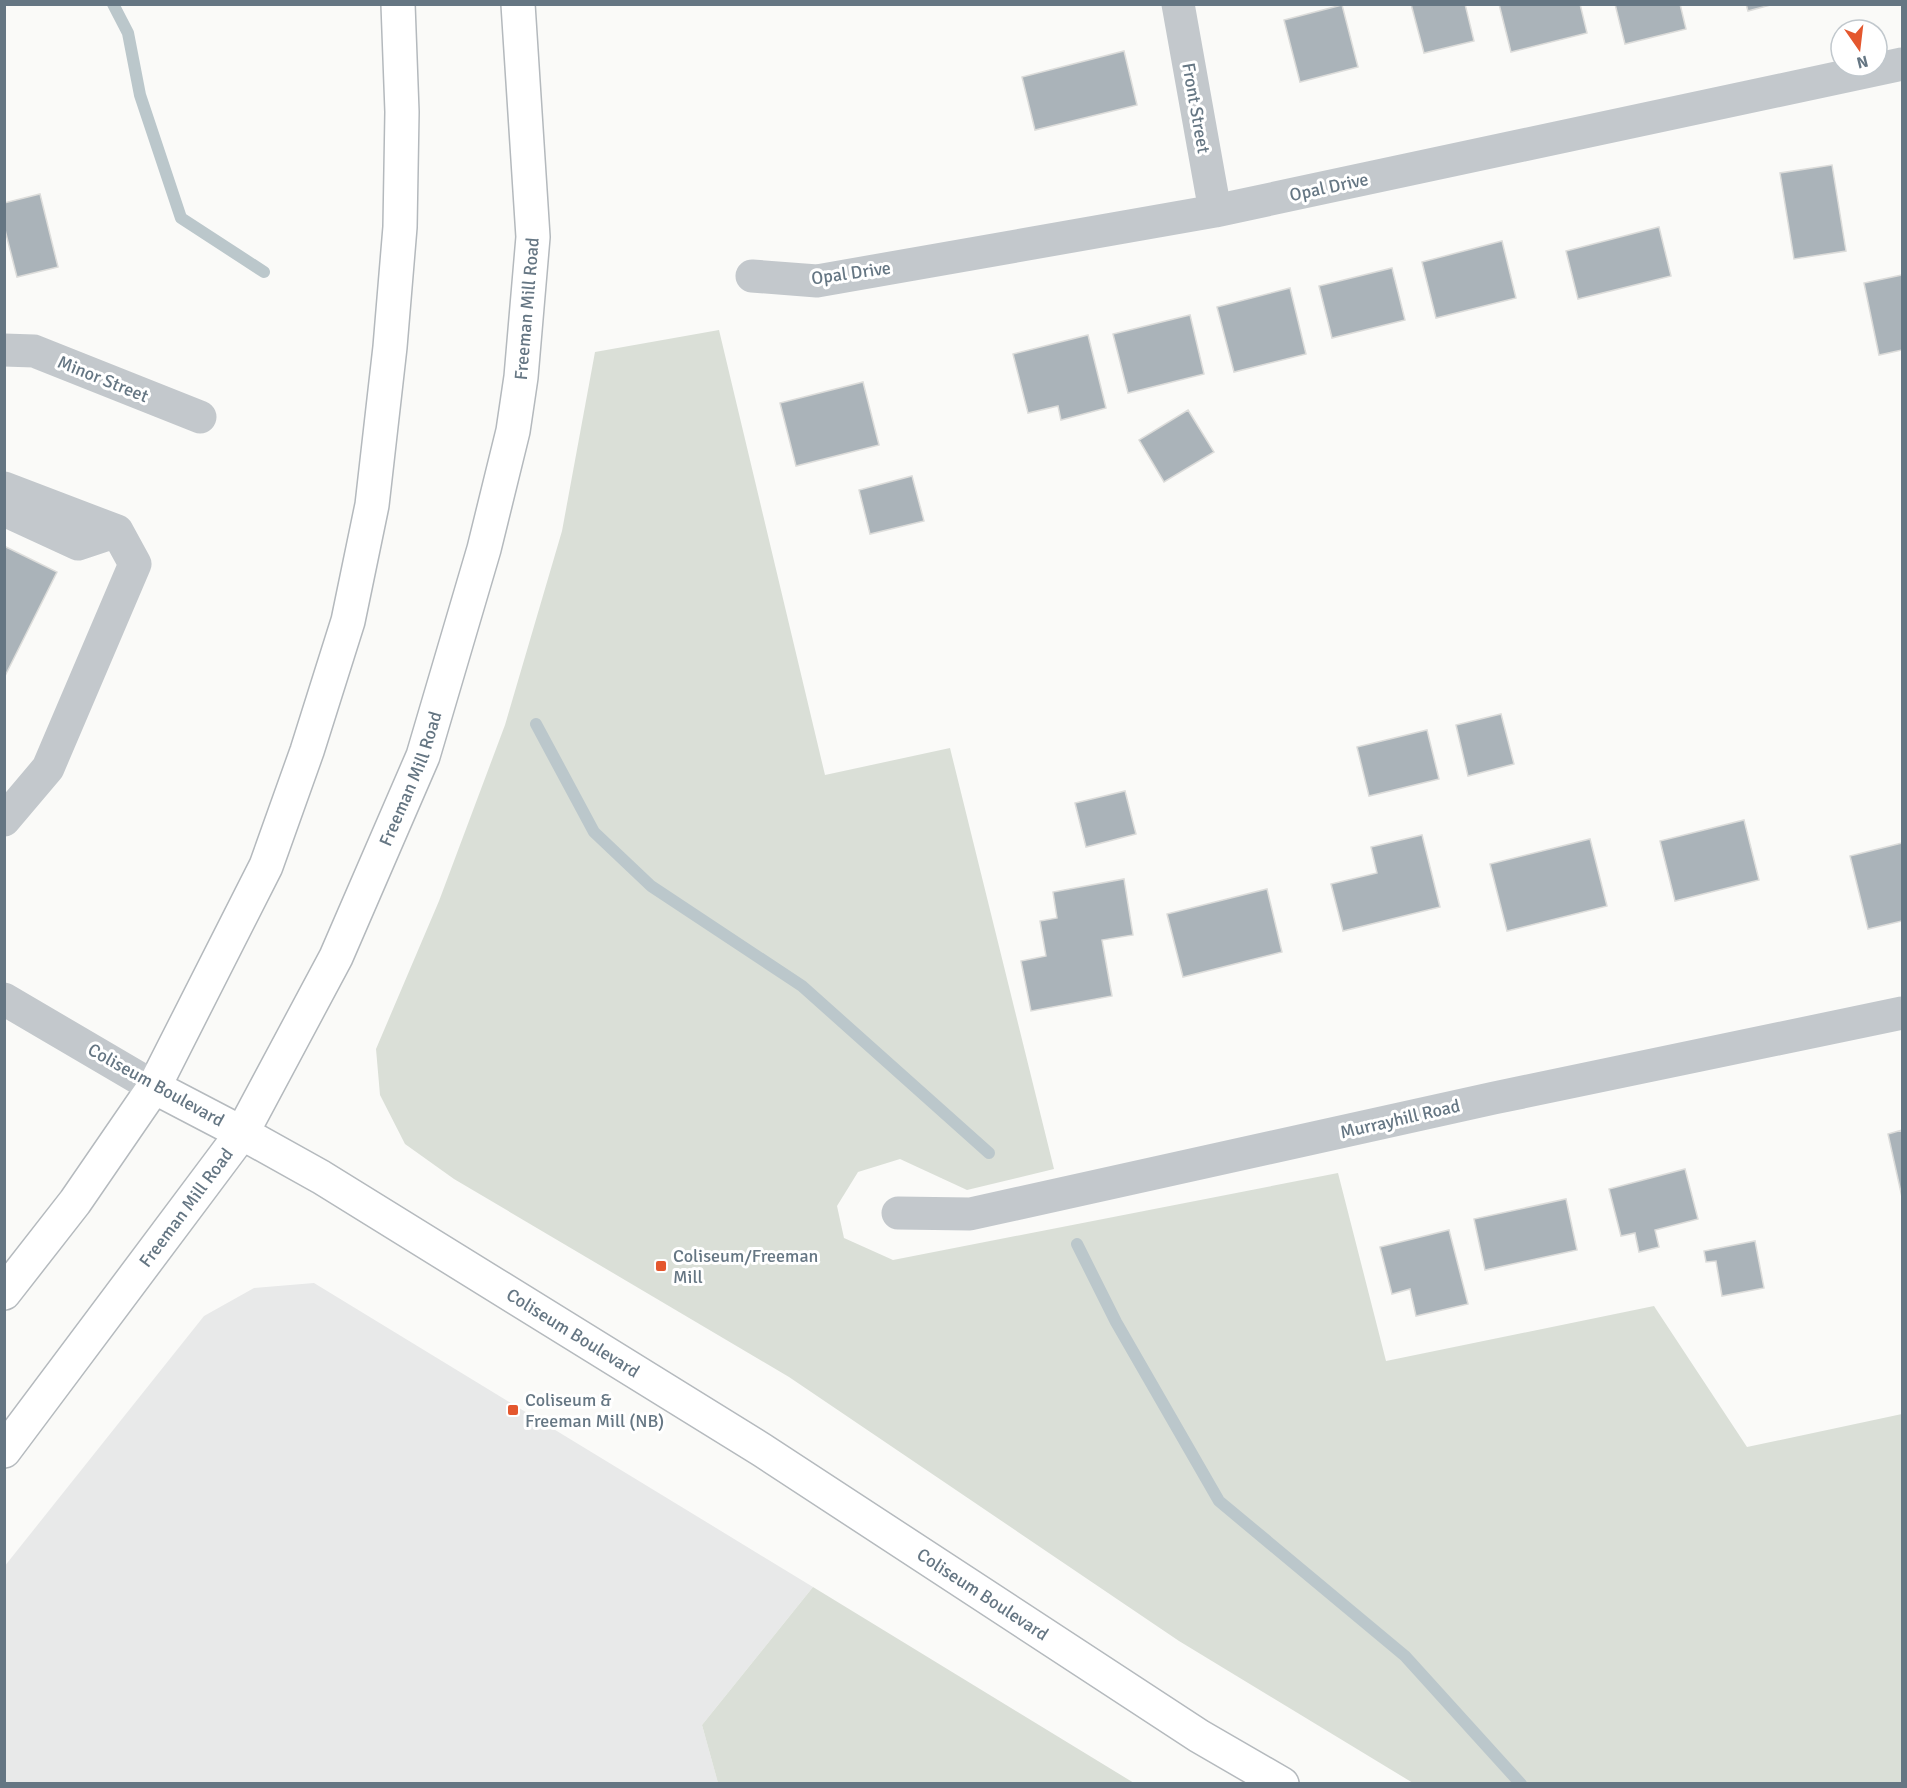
<svg xmlns="http://www.w3.org/2000/svg" width="1907" height="1788" font-family="Signika,sans-serif">
<style>
.built{fill:#e8e9e9}
.green{fill:#dadfd7}
.lines{fill:none;stroke-linecap:round;stroke-linejoin:round}
.stream{stroke:#bbc7cb;stroke-width:12}
.building{fill:#aab3b9;stroke:#dcdcda;stroke-width:1.5}
.major-casing{stroke:#b5babe;stroke-width:36}
.highway-casing{stroke:#b4b9bd;stroke-width:36}
.minor{stroke:#c3c8cc;stroke-width:33}
.major{stroke:#fff;stroke-width:33}
.highway{stroke:#fff;stroke-width:33}
.poi-dot{fill:#e4572e;stroke:#fff;stroke-width:2}
.labels{text-anchor:middle;stroke-width:6;stroke-linejoin:round;paint-order:stroke}
.street-label{font-size:18px;fill:#657683;stroke:#fff}
.poi-label{font-size:18px;fill:#657683;stroke:#fff;text-anchor:start}
</style>
<rect width="100%" height="100%" fill="#fafaf8"/>
<path class="built" d="M314 1283 813 1587 702 1725 718 1783 5 1784 4 1567 204 1316 254 1288Z"/>
<path class="green" d="M719 330 825 775 950 748 1054 1169 967 1190 900 1159 858 1172 837 1206 844 1238 893 1260 1338 1173 1386 1361 1654 1306 1747 1447 1902 1414V1783H1413L1179 1641 789 1377 454 1179 405 1144 380 1095 376 1049 439 901 505 725 562 531 595 352Z
M813 1587 1134 1783H718L702 1725Z"/>
<g class="lines">
<path class="stream" d="M113 4 128 33 140 95 181 218 264 272
M536 724 594 832 651 886 802 986 989 1153
M1077 1244 1116 1322 1219 1501 1405 1656 1521 1784"/>
</g>
<path class="building" d="M1411 4H1465L1474 41 1424 53Z
M1499 4H1580L1587 33 1511 52Z
M1615 4H1680L1686 29 1625 44Z
M1746 4H1774L1748 11Z
M1342 5 1358 67 1300 82 1284 20Z
M1124 51 1137 105 1035 130 1022 77Z
M1832 165 1846 251 1794 259 1780 173Z
M40 194 58 267 17 277 4 226V203Z
M1659 227 1671 276 1578 299 1566 251Z
M1502 241 1516 298 1436 318 1422 262Z
M1392 268 1405 320 1332 338 1319 286Z
M1902 275V350L1879 355 1864 283Z
M1290 288 1306 354 1234 372 1217 307Z
M1190 315 1204 374 1128 393 1113 334Z
M1088 335 1106 408 1061 420 1058 406 1028 413 1013 354Z
M863 382 879 445 796 466 780 403Z
M1188 410 1214 452 1164 482 1139 440Z
M912 476 924 521 870 534 859 490Z
M4 546 57 572 4 678Z
M1501 714 1514 764 1468 776 1456 725Z
M1427 730 1439 779 1369 796 1357 747Z
M1125 791 1136 834 1086 847 1075 803Z
M1744 820 1759 880 1675 901 1660 841Z
M1422 835 1440 907 1343 931 1331 884 1377 873 1371 847Z
M1590 839 1607 906 1507 931 1490 864Z
M1902 843V921L1868 929 1850 856Z
M1124 879 1133 935 1102 940 1112 996 1031 1011 1021 961 1046 956 1040 921 1057 918 1053 892Z
M1267 889 1282 952 1183 977 1167 914Z
M1902 1130V1197L1888 1134Z
M1685 1169 1698 1219 1655 1230 1659 1247 1639 1252 1635 1233 1621 1236 1609 1189Z
M1566 1199 1577 1250 1485 1270 1474 1219Z
M1449 1230 1468 1304 1416 1316 1410 1289 1392 1294 1380 1247Z
M1755 1241 1764 1288 1722 1296 1716 1261 1706 1262 1704 1251Z"/>
<g class="lines">
<g class="major-casing">
<g id="major">
<path id="s1" d="M4 1293 75 1202 154 1087 242 1133 321 1177 762 1450 1199 1736 1282 1784"/>
<path id="s2" d="M4 1451 242 1133"/>
</g>
</g>
<g class="highway-casing">
<g id="highway">
<path d="M154 1087 266 866 307 751 348 621 372 505 390 347 400 227 402 112 398 4"/>
<path id="s3" d="M242 1133 336 957 423 756 484 549 513 431 521 377 533 237 518 4"/>
</g>
</g>
<path class="minor" d="M1178 4 1215 211
M752 276 817 281 1215 211 1902 64
M4 350 34 351 200 417
M4 488 117 531 135 564 48 768 4 820
M4 510 78 544 117 531
M4 999 154 1087
M898 1213 970 1214 1494 1098 1902 1013"/>
<use href="#major" class="major"/>
<use href="#highway" class="highway"/>
</g>
<g class="poi-dot">
<rect x="655" y="1260" width="12" height="12" rx="3"/>
<rect x="507" y="1404" width="12" height="12" rx="3"/>
</g>
<g class="labels">
<g class="street-label">
<text transform="translate(1196 108) rotate(80)" y="6">Front Street</text>
<text transform="translate(1329 187) rotate(-12)" y="6">Opal Drive</text>
<text transform="translate(851 273) rotate(-8)" y="6">Opal Drive</text>
<text dy="6" stroke="none"><textPath href="#s3" startOffset="879">Freeman Mill Road</textPath></text>
<text transform="translate(103 379) rotate(22)" y="6">Minor Street</text>
<text dy="6" stroke="none"><textPath href="#s3" startOffset="393">Freeman Mill Road</textPath></text>
<text transform="translate(156 1085) rotate(29)" y="6">Coliseum Boulevard</text>
<text transform="translate(1400 1119) rotate(-13)" y="6">Murrayhill Road</text>
<text dy="6" stroke="none"><textPath href="#s2" startOffset="304">Freeman Mill Road</textPath></text>
<text dy="6" stroke="none"><textPath href="#s1" startOffset="741">Coliseum Boulevard</textPath></text>
<text dy="6" stroke="none"><textPath href="#s1" startOffset="1227">Coliseum Boulevard</textPath></text>
</g>
<g class="poi-label">
<text x="673" y="1262">Coliseum/Freeman<tspan x="673" dy="21">Mill</tspan></text>
<text x="525" y="1406">Coliseum &amp;<tspan x="525" dy="21">Freeman Mill (NB)</tspan></text>
</g>
</g>
<rect width="1907" height="1788" fill="none" stroke="#657683" stroke-width="12"/>
<g transform="translate(1859 48) rotate(166)"><circle r="28" fill="#ffffff" stroke="#c1c8cd" stroke-width="1.5"/>
<path d="M0-4.5L10 22L0 15L-10 22Z" fill="#e4572e"/>
<text y="-9" font-size="16" font-weight="bold" text-anchor="middle" fill="#657683">N</text>
</g>
</svg>
